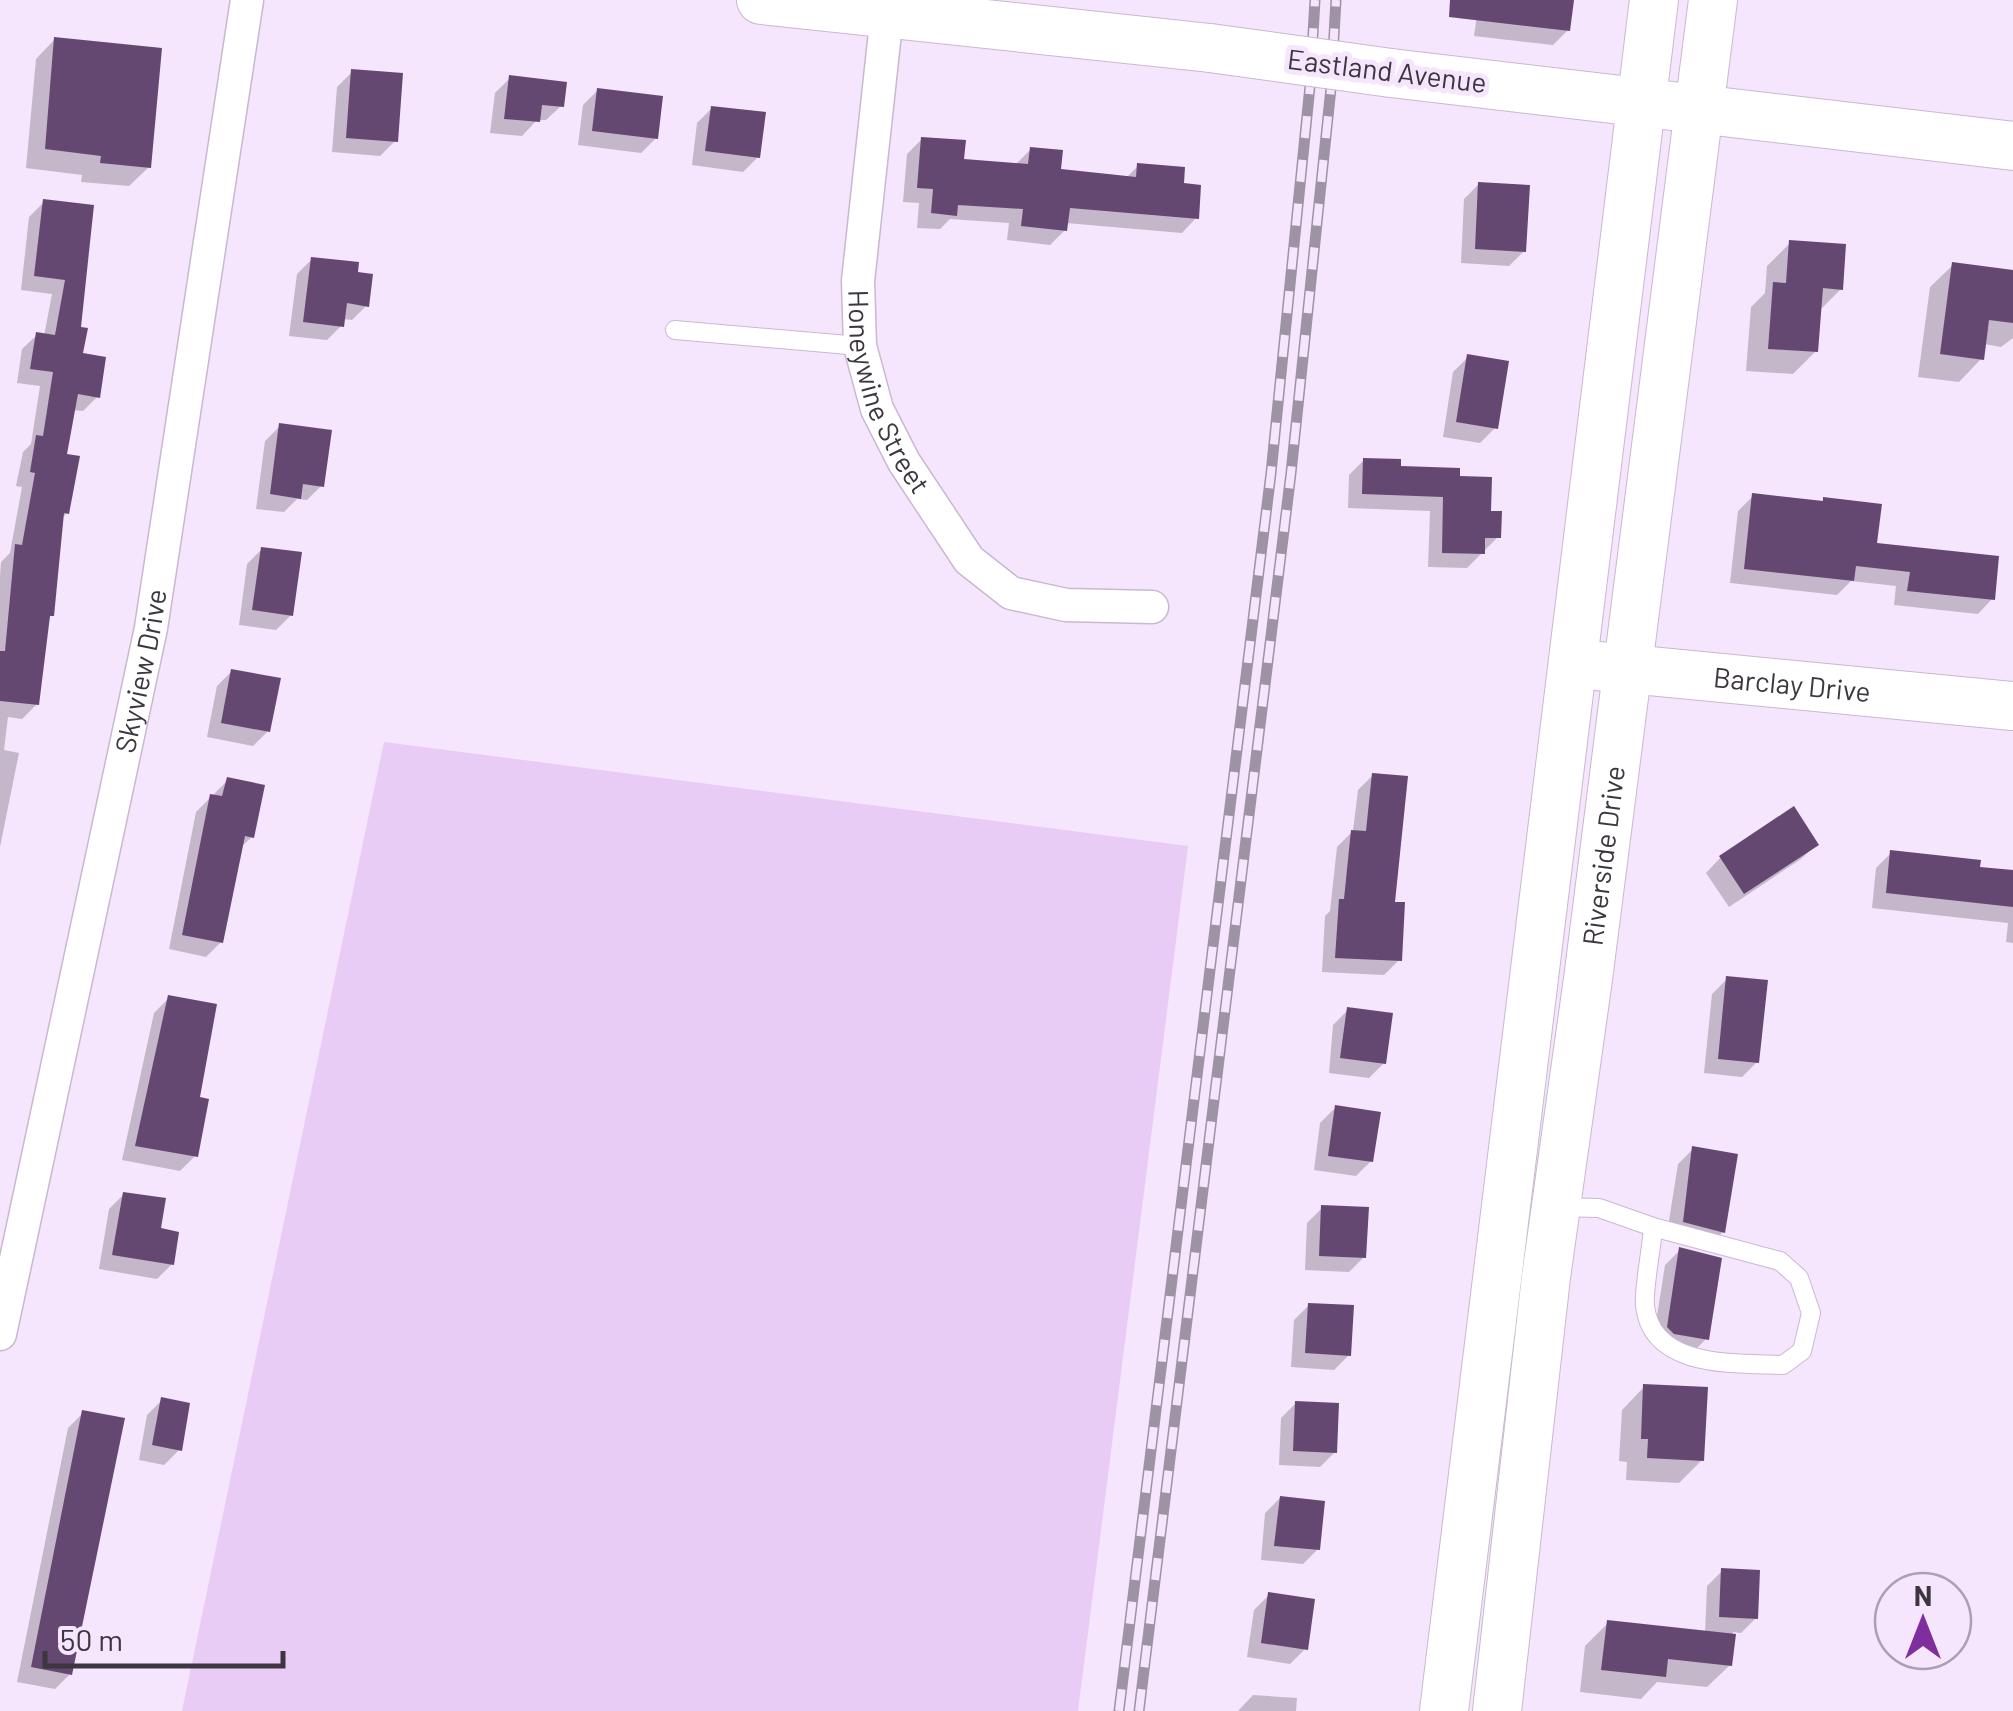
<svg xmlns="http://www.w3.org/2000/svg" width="2013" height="1711" font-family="Barlow,sans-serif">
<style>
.green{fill:#e8ccf6}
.shadow{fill:#0003}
.building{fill:#644871}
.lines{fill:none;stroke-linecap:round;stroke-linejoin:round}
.lane-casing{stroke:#c8b9d0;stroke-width:20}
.street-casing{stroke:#c8b9d0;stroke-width:35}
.secondary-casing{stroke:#c8b9d0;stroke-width:50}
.lane{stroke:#fff;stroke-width:18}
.street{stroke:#fff;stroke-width:32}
.secondary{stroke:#fff;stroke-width:48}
.rail-casing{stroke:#9e93a4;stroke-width:11}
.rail{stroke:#f5e5fd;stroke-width:8;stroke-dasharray:22;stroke-linecap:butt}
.secondary-bridge-casing{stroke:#c8b9d0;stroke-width:50;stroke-linecap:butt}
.secondary-bridge{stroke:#fff;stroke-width:48}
.labels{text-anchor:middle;stroke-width:10;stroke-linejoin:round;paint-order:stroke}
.street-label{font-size:28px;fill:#3c363f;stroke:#f5e5fd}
</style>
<rect width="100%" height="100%" fill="#f5e5fd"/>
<path class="green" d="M384 742 1188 846 1078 1711H182Z"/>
<path class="shadow" d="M1479 0H1571L1568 30 1553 45 1474 36Z
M55 39 149 167 129 186 81 182 82 175 26 168 36 59Z
M352 72 395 141 380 156 332 152 337 87Z
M510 78 561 106 546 120H537L522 136 490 133 495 93Z
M598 90 656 138 641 153 578 145 583 105Z
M712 108 758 157 743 172 692 165 697 123Z
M922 139 961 162 1015 165 1031 149 1058 171 1126 178 1138 166 1181 186 1196 218 1182 233 1066 223 1065 230 1050 245 1007 240 1009 223 950 219 940 229 917 228 919 203 903 202 907 154Z
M1479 184 1524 251 1509 266 1461 263 1464 199Z
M44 202 78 329 80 355 98 396 83 411 73 410 64 456 67 513 61 519 52 615 47 619 37 704 22 719 8 717 4 750 19 753 0 847V576L1 562 10 553 22 487 16 486 23 452 31 444 40 386 17 383 22 349 37 335 44 336 52 294 21 290 29 217Z
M1790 243 1841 289 1819 311 1816 351 1793 374 1746 371 1751 307 1765 293 1767 266Z
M312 259 367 305 352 320 343 319 342 325 327 340 289 336 297 274Z
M1953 265 2013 272V338L2001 347 1984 344 1981 359 1959 382 1918 377 1930 287Z
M1468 357 1495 428 1480 443 1443 437 1453 372Z
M280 426 322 485 307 500 297 499 284 512 256 509 265 441Z
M1364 460 1398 469 1489 513 1498 537 1467 568 1428 567 1430 511 1348 508 1349 475Z
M1753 496 1820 503 1824 499 1874 546 1992 599 1978 614 1894 605 1896 586 1851 581 1837 595 1730 583 1738 511Z
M262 549 291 615 276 630 239 625 247 564Z
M232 671 268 731 253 746 207 737 217 686Z
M1373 775 1399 960 1384 975 1322 972 1325 916 1330 911 1337 847 1353 831 1358 790Z
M228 780 252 837 240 848 221 942 206 957 169 949 196 812Z
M1816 845 1801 859 1729 907 1706 873 1720 858Z
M1891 853 1977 870 2013 873V943L2006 942 2008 923 1872 908 1876 868Z
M1727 979 1757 1062 1742 1077 1704 1073 1712 994Z
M169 998 197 1099 195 1156 180 1171 122 1160 154 1013Z
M1348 1010 1384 1063 1369 1078 1329 1073 1333 1025Z
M1335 1108 1371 1161 1356 1176 1314 1170 1320 1123Z
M1693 1149 1723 1232 1708 1247 1668 1227 1678 1164Z
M124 1194 159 1230 172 1264 157 1279 99 1269 109 1209Z
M1322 1208 1364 1257 1349 1272 1305 1270 1307 1223Z
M1680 1250 1707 1338 1692 1353 1653 1342 1665 1265Z
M1309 1305 1349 1355 1334 1370 1291 1367 1294 1320Z
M1644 1387 1702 1460 1679 1483 1626 1480 1627 1462 1619 1461 1622 1410Z
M162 1400 179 1450 164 1465 139 1460 147 1415Z
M1296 1403 1335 1452 1320 1467 1279 1465 1281 1418Z
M83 1413 70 1674 55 1689 17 1682 68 1428Z
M1280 1498 1318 1549 1303 1564 1261 1560 1265 1513Z
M1722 1571 1756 1618 1741 1633 1733 1632 1730 1665 1707 1687 1657 1682 1641 1699 1580 1692 1585 1646 1608 1623 1705 1634 1707 1586Z
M1269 1595 1305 1649 1290 1664 1247 1657 1254 1610Z
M1253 1695 1297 1698 1296 1711H1238Z"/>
<path class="building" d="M1450 0H1574L1570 31 1449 17Z
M54 37 162 48 151 168 100 163 101 156 45 149Z
M351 69 403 73 398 142 346 138Z
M509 75 567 82 564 107 542 105 540 122 504 119Z
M597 88 663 96 658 139 592 131Z
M711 106 766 112 760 158 705 151Z
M921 137 966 140 964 159 1028 164 1030 147 1063 150 1061 169 1136 177 1137 163 1185 167 1184 183 1201 185 1199 219 1070 208 1067 231 1021 226 1023 209 958 205 957 216 931 213 933 189 917 188Z
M1478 182 1530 185 1526 252 1475 249Z
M43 199 94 205 81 327 88 328 83 353 106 357 100 398 78 394 67 454 80 456 69 514 64 513 54 616H50L39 705 0 701V651H5L15 544 22 545 35 473 30 472 36 435 43 436 53 372 30 369 36 332 55 335 65 280 34 276Z
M1789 240 1846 244 1843 290 1823 288 1818 352 1768 349 1773 282 1786 283Z
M311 257 359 262 358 272 373 274 369 307 347 303 344 327 303 322Z
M1952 262 2013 270V323L1989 320 1984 360 1940 354Z
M1467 354 1509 361 1498 429 1456 422Z
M279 423 332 430 324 487 303 484 301 499 270 494Z
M1363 458 1401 459V466L1460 468V476L1492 477 1491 511H1502L1501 538H1485V554L1442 553 1443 497 1362 494Z
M1752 493 1823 501V497L1882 504 1877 543 1999 556 1995 600 1907 591 1910 572 1856 566 1854 581 1744 569Z
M261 547 302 552 293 616 252 610Z
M231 669 281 678 270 732 221 723Z
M1372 773 1408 776 1395 902H1405L1402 961 1335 958 1339 899H1344L1351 830 1366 831Z
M227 777 265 785 254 838 245 836 223 943 182 935 210 794 222 796Z
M1794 806 1819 845 1744 894 1719 856Z
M1890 850 1981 860 1980 867 2013 870V907L1886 893Z
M1726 976 1768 980 1759 1063 1718 1059Z
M168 995 217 1004 200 1097 209 1099 198 1157 135 1146Z
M1347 1007 1393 1013 1386 1064 1340 1058Z
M1335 1105 1381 1112 1373 1162 1328 1156Z
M1692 1146 1738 1154 1725 1233 1683 1222Z
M123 1192 166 1198 161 1228 179 1232 174 1265 112 1255Z
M1321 1205 1369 1207 1366 1258 1319 1256Z
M1679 1247 1722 1258 1709 1340 1674 1334 1667 1327Z
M1308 1303 1354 1305 1351 1356 1305 1353Z
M1643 1384 1708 1387 1704 1461 1647 1458 1648 1439H1641Z
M161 1397 190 1403 182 1451 152 1445Z
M1295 1401 1339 1403 1337 1453 1293 1451Z
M82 1410 125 1418 72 1675 31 1667Z
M1280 1496 1325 1501 1320 1550 1274 1546Z
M1721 1568 1760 1570 1758 1619 1719 1617Z
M1268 1592 1315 1599 1308 1650 1261 1643Z
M1607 1620 1736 1634 1732 1666 1668 1659 1666 1677 1601 1670Z"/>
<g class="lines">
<g class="lane-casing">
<path id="lane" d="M675 330 860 346
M1556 1207 1599 1208 1653 1227 1780 1261 1799 1278 1811 1313 1802 1351 1783 1365C1735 1363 1652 1369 1645 1306 1643 1290 1652 1247 1653 1227"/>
</g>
<g class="street-casing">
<g id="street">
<path id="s1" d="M887 14 858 281 860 346 877 409 904 462 969 560 1011 593 1066 605 1152 607"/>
<path id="s2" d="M0 1334 151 628 247 0"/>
</g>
</g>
<g class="secondary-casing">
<g id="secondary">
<path d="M761 0 1210 48"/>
<path d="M1391 73 2013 146"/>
<path id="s3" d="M1598 666 2013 706"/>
<path d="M1444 1711 1654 0"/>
<path id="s4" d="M1497 1711 1546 1277 1588 979 1713 0"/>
</g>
</g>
<use href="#lane" class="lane"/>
<use href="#street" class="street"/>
<use href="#secondary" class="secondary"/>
<g class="rail-casing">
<path id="rail" d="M1119 1711 1271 473 1310 86 1315 0
M1139 1711 1291 473 1331 88 1336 0"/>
</g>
<use href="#rail" class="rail"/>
<g class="secondary-bridge-casing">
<path id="secondary-bridge" d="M1210 48 1391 73"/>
</g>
<use href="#secondary-bridge" class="secondary-bridge"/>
</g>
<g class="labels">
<g class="street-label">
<text transform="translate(1387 71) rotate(7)" y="10">Eastland Avenue</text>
<text dy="10" stroke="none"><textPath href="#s1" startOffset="385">Honeywine Street</textPath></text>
<text dy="10" stroke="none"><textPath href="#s2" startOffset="678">Skyview Drive</textPath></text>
<text dy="10" stroke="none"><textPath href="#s3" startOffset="195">Barclay Drive</textPath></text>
<text dy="10" stroke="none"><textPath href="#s4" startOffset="862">Riverside Drive</textPath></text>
</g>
</g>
<g transform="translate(1923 1621)"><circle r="48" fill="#f5e5fd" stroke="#ab9fb1" stroke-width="2.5"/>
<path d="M0-8L18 38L0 25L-18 38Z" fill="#7f2e9e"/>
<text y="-15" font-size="28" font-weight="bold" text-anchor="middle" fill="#3c363f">N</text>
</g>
<path d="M45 1651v15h238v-15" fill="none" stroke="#3c363f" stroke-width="5"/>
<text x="60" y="1651" font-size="30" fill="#3c363f" stroke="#f5e5fd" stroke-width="8" paint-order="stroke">50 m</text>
</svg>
